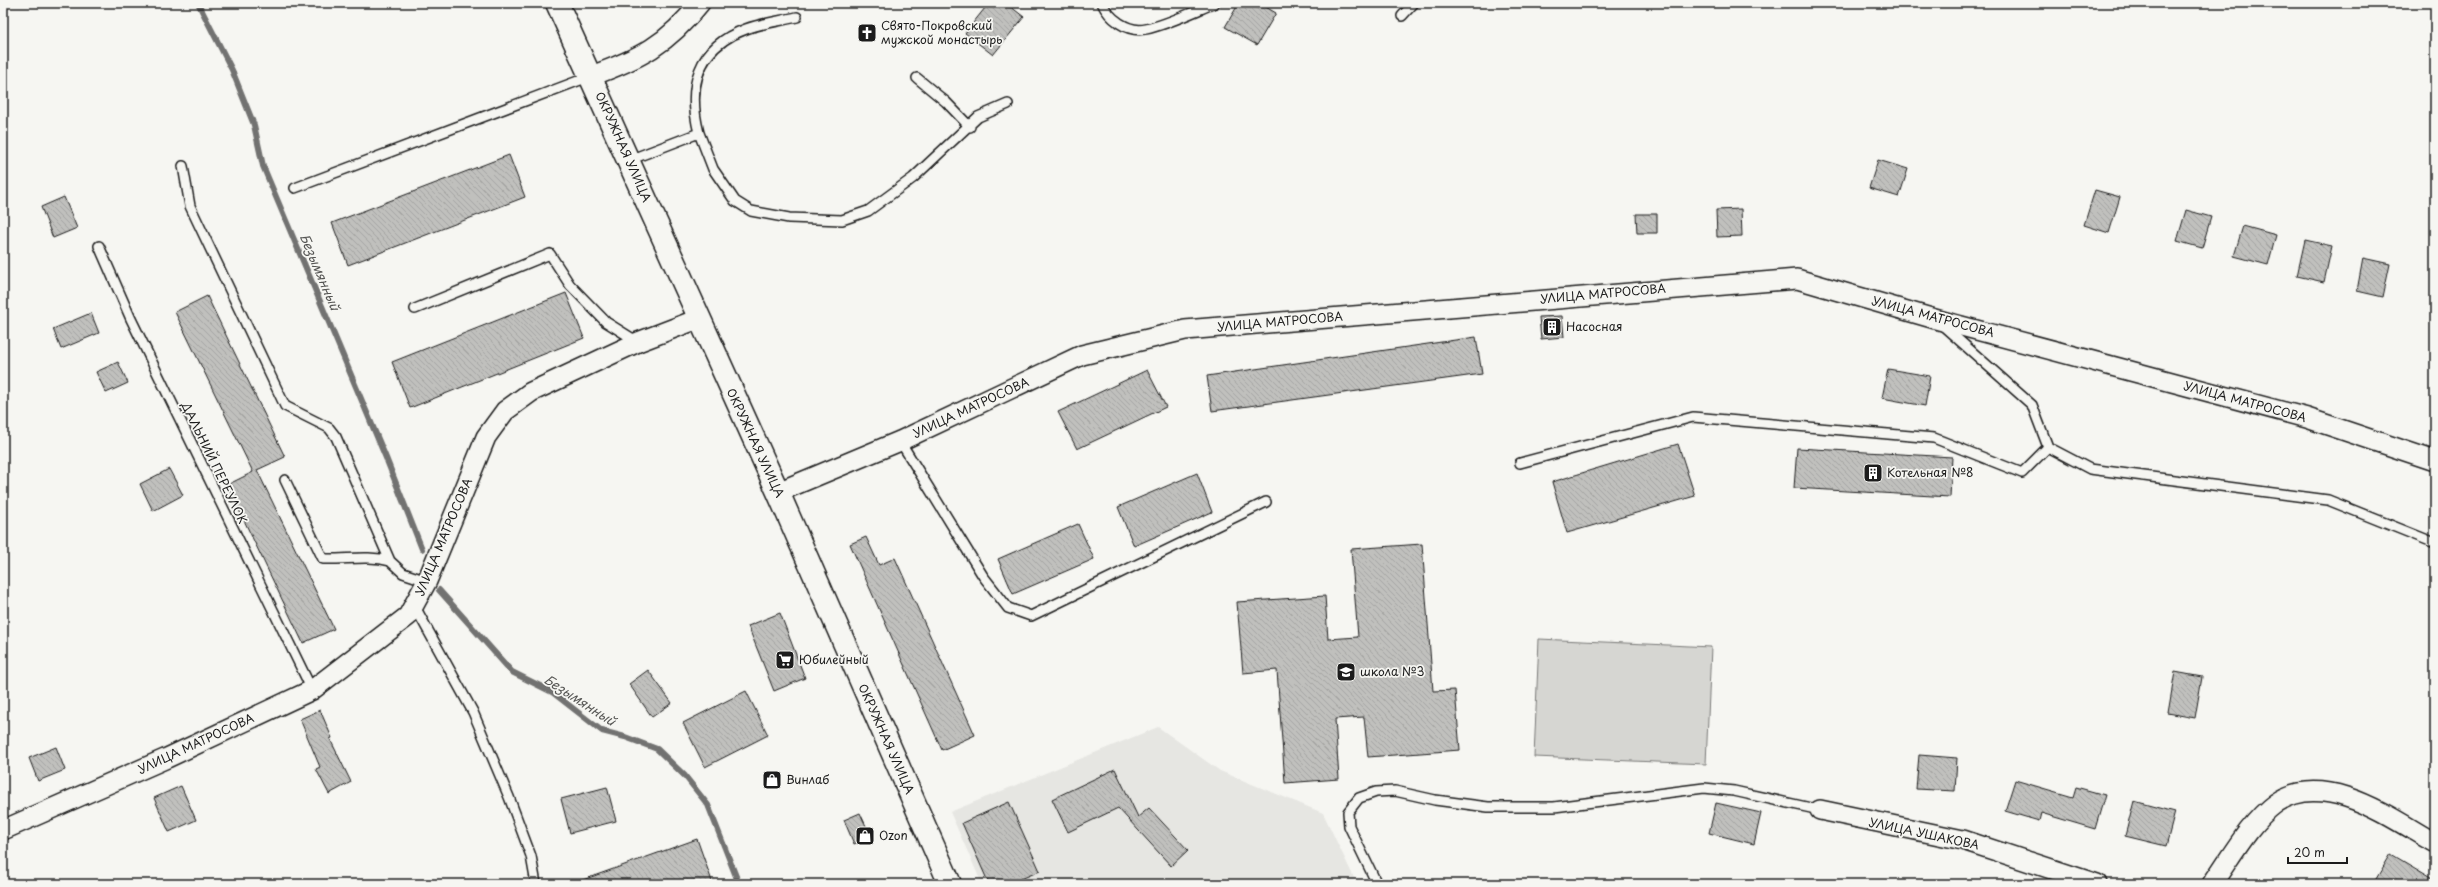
<svg xmlns="http://www.w3.org/2000/svg" width="2438" height="887" font-family="'Playpen Sans',sans-serif">
<style>
.built{fill:#e6e6e2}
.garden{fill:#d6d6d2;stroke:#797977}
.lines{fill:none;stroke-linecap:round;stroke-linejoin:round}
.stream{stroke:#727271;stroke-width:6}
.building{fill:url(#building-back-hatch);stroke:#1c1c1c}
.lane-casing{stroke:#1c1c1c;stroke-width:12}
.street-casing{stroke:#1c1c1c;stroke-width:22}
.secondary-casing{stroke:#1c1c1c;stroke-width:25}
.lane{stroke:#f6f6f2;stroke-width:9}
.street{stroke:#f6f6f2;stroke-width:19}
.secondary{stroke:#f6f6f2;stroke-width:22}
.labels{text-anchor:middle;stroke-width:3.5;stroke-linejoin:round;paint-order:stroke}
.poi-label{font-size:12px;fill:#1c1c1c;stroke:#f6f6f2;text-anchor:start}
.street-label{font-size:12px;fill:#1c1c1c;stroke:#f6f6f2}
.water-label{font-size:13px;font-style:italic;fill:#565654;stroke:#f6f6f2}
</style>
<defs>
<pattern id="building-back-hatch" width="6" height="6" patternUnits="userSpaceOnUse"><rect width="6" height="6" fill="#c0c0bd"/><path d="M-1 5l2 2M0 0l6 6M5-1l2 2" fill="none" stroke="#a4a4a2"/></pattern>
</defs>
<rect width="100%" height="100%" fill="#f6f6f2"/>
<filter id="ink" filterUnits="userSpaceOnUse"><feTurbulence type="fractalNoise" baseFrequency=".025" numOctaves="2"/><feDisplacementMap in="SourceGraphic" scale="8" xChannelSelector="R" yChannelSelector="G"/><feConvolveMatrix kernelMatrix="1 2 1 2 8 2 1 2 1" color-interpolation-filters="sRGB"/></filter>
<g filter="url(#ink)">
<path class="built" d="M1158 727 1220 771 1323 813 1357 884H982L950 812Z"/>
<path class="garden" d="M1539 639 1711 647 1706 764 1534 757Z"/>
<g class="lines">
<path class="stream" d="M198 3 232 70 254 125 263 166 386 458 422 549
M439 590 512 672 552 692 602 731 625 737 657 749 685 776 708 805 739 884"/>
</g>
<path class="building" d="M989 3H1006L1024 17 993 55 965 33Z
M1239 3H1259L1276 13 1257 45 1225 27Z
M509 155 525 197 348 265 332 223Z
M1878 160 1908 169 1899 197 1869 188Z
M2095 190 2120 197 2109 233 2084 225Z
M64 197 77 228 53 238 41 207Z
M1741 209 1742 236 1717 237 1716 210Z
M2186 210 2211 217 2202 248 2177 241Z
M1636 214H1657V233H1637Z
M2243 226 2276 235 2268 265 2234 256Z
M2305 240 2332 246 2324 282 2297 276Z
M2363 258 2390 264 2383 297 2357 291Z
M566 293 584 338 410 408 392 362Z
M207 296 285 457 257 470 334 629 303 643 227 485 253 472 175 312Z
M91 313 99 333 61 349 53 329Z
M1562 316 1564 337 1541 339 1539 317Z
M1476 337 1482 374 1212 411 1207 376Z
M118 362 128 383 106 393 96 372Z
M1888 369 1930 376 1925 406 1882 398Z
M1147 370 1166 407 1077 449 1058 412Z
M1678 444 1695 496 1567 533 1552 482Z
M1797 448 1952 457 1950 497 1794 488Z
M169 469 183 495 153 511 140 484Z
M1197 473 1212 512 1134 546 1118 507Z
M1078 524 1094 559 1013 594 998 559Z
M866 537 879 565 895 558 975 735 942 750 850 544Z
M1422 544 1433 691 1455 690 1460 750 1368 757 1364 717 1335 719 1339 779 1285 783 1277 670 1243 673 1237 602 1325 596 1328 639 1358 637 1351 549Z
M780 613 805 678 774 691 748 626Z
M648 670 672 703 652 717 629 684Z
M2175 672 2202 677 2195 718 2168 713Z
M746 691 768 735 705 767 683 723Z
M320 710 332 738 330 739 351 782 329 794 316 769 320 767 300 719Z
M56 747 65 770 38 781 29 758Z
M1919 755 1957 758 1955 791 1916 789Z
M1115 769 1138 817 1149 808 1188 850 1171 866 1118 808 1068 832 1052 799Z
M2015 780 2073 797 2076 787 2105 795 2095 829 2041 813 2039 821 2005 811Z
M181 786 196 820 169 832 154 798Z
M607 787 616 821 570 833 561 799Z
M2134 801 2175 812 2166 846 2125 836Z
M1009 802 1040 871 1021 879 1023 884H989L962 823Z
M1716 803 1761 813 1754 844 1709 833Z
M860 813 871 837 854 844 844 820Z
M697 839 713 884H577V882Z
M2391 854 2435 880V884H2373Z"/>
<g class="lines">
<g class="lane-casing">
<path id="lane" d="M1102 3C1109 18 1127 33 1146 29 1166 25 1195 11 1215 3
M1402 16 1414 3
M917 78 946 102 970 127
M699 133C687 86 697 47 746 29 762 23 780 21 797 17
M629 160 699 133 713 169 735 201 751 211 789 218 842 220 868 211 913 178 978 117 1008 104
M183 166 190 206 285 406 329 428 336 437 390 561 403 573 427 581
M295 188 591 76
M99 246 131 319 312 690
M415 309 550 254 570 285 606 322 638 342
M900 441 983 576 1008 608 1031 616 1266 502
M2048 447 2090 469 2328 500 2435 543
M1520 463 1693 417 1934 438 2022 473 2048 447 2032 405 1942 325
M285 480 323 559C346 560 368 555 390 561
M414 605 473 712 509 797 531 856 536 884
M1377 884 1349 826 1348 812 1359 798 1376 792 1395 791 1435 800 1488 807H1554L1704 788 1734 791 1820 810"/>
</g>
<g class="street-casing">
<path id="street" d="M591 76C639 59 668 44 700 3
M778 492 900 441 1082 355 1185 330 1797 279 1935 319 2307 418 2435 461
M1820 810 1963 840 2097 884
M3 830 167 758 312 690 408 616 427 581 486 437 505 411 531 392 638 342 698 319
M2212 884C2231 857 2249 823 2276 803 2326 769 2392 819 2435 843"/>
</g>
<g class="secondary-casing">
<path id="secondary" d="M557 3 778 492 950 884"/>
</g>
<use href="#lane" class="lane"/>
<use href="#street" class="street"/>
<use href="#secondary" class="secondary"/>
</g>
</g>
<defs>
<g id="church-square" transform="scale(1)"><rect x="-9" y="-9" width="18" height="18" rx="4" fill="#1c1c1c" stroke="#f6f6f2"/><path d="M-1.2-6h2.4v3.5h3.3v2.4h-3.3V6h-2.4V-.1h-3.3v-2.4h3.3Z" fill="#fff"/></g>
<g id="building-square" transform="scale(1)"><rect x="-9" y="-9" width="18" height="18" rx="4" fill="#1c1c1c" stroke="#f6f6f2"/><path d="M-4-6H4V6H1V3H-1V6H-4ZM-2.5-4.3h1.7v1.8h-1.7ZM.8-4.3h1.7v1.8H.8ZM-2.5-1h1.7V.8h-1.7ZM.8-1h1.7V.8H.8Z" fill="#fff"/></g>
<g id="supermarket-square" transform="scale(1)"><rect x="-9" y="-9" width="18" height="18" rx="4" fill="#1c1c1c" stroke="#f6f6f2"/><path d="M-6-5.5h2.5l.6 2H6L4.5 2H-2.5L-4.4-4H-6ZM-1.5 3.2a1.3 1.3 0 1 0 .1 0ZM3 3.2a1.3 1.3 0 1 0 .1 0Z" fill="#fff"/></g>
<g id="school-square" transform="scale(1)"><rect x="-9" y="-9" width="18" height="18" rx="4" fill="#1c1c1c" stroke="#f6f6f2"/><path d="M0-5L7-2L0 1L-7-2ZM-4 1L0 2.5L4 1V4Q0 6-4 4Z" fill="#fff"/></g>
<g id="shop-square" transform="scale(1)"><rect x="-9" y="-9" width="18" height="18" rx="4" fill="#1c1c1c" stroke="#f6f6f2"/><path d="M-5-2.5h2.3a2.7 3.5 0 0 1 5.4 0H5L5.5 6h-11ZM-1.5-2.5h3a1.5 2.3 0 0 0-3 0Z" fill="#fff"/></g>
</defs>
<g fill-rule="evenodd">
<use href="#church-square" x="867" y="33"/>
<use href="#building-square" x="1552" y="327"/>
<use href="#building-square" x="1873" y="473"/>
<use href="#supermarket-square" x="785" y="660"/>
<use href="#school-square" x="1346" y="672"/>
<use href="#shop-square" x="772" y="780"/>
<use href="#shop-square" x="865" y="836"/>
</g>
<g class="labels">
<g class="poi-label">
<text x="881" y="30">Свято-Покровский<tspan x="881" dy="14">мужской монастырь</tspan></text>
<text x="1566" y="331">Насосная</text>
<text x="1887" y="477">Котельная №8</text>
<text x="799" y="664">Юбилейный</text>
<text x="1360" y="676">школа №3</text>
<text x="786" y="784">Винлаб</text>
<text x="879" y="840">Ozon</text>
</g>
<g class="street-label">
<text transform="translate(623 147) rotate(66)" y="4">ОКРУЖНАЯ УЛИЦА</text>
<text transform="translate(1603 294) rotate(-5)" y="4">УЛИЦА МАТРОСОВА</text>
<text transform="translate(1933 317) rotate(15)" y="4">УЛИЦА МАТРОСОВА</text>
<text transform="translate(1280 322) rotate(-5)" y="4">УЛИЦА МАТРОСОВА</text>
<text transform="translate(2245 402) rotate(15)" y="4">УЛИЦА МАТРОСОВА</text>
<text transform="translate(971 408) rotate(-25)" y="4">УЛИЦА МАТРОСОВА</text>
<text transform="translate(755 443) rotate(65)" y="4">ОКРУЖНАЯ УЛИЦА</text>
<text transform="translate(214 463) rotate(64)" y="4">ДАЛЬНИЙ ПЕРЕУЛОК</text>
<text transform="translate(444 537) rotate(-67)" y="4">УЛИЦА МАТРОСОВА</text>
<text transform="translate(886 739) rotate(66)" y="4">ОКРУЖНАЯ УЛИЦА</text>
<text transform="translate(196 744) rotate(-25)" y="4">УЛИЦА МАТРОСОВА</text>
<text transform="translate(1924 834) rotate(12)" y="4">УЛИЦА УШАКОВА</text>
</g>
<g class="water-label">
<text transform="translate(320 272) rotate(67)" y="5">Безымянный</text>
<text transform="translate(580 700) rotate(33)" y="5">Безымянный</text>
</g>
</g>
<rect width="2438" height="887" fill="none" stroke="#f6f6f2" stroke-width="16"/>
<rect x="8" y="8" width="2422" height="871" fill="none" stroke="#1c1c1c" stroke-width="1.5" filter="url(#ink)"/>
<path d="M2288 857v6h59v-6" fill="none" stroke="#1c1c1c" stroke-width="2"/>
<text x="2294" y="857" font-size="12" fill="#1c1c1c" stroke="#f6f6f2" stroke-width="3" paint-order="stroke">20 m</text>
</svg>
